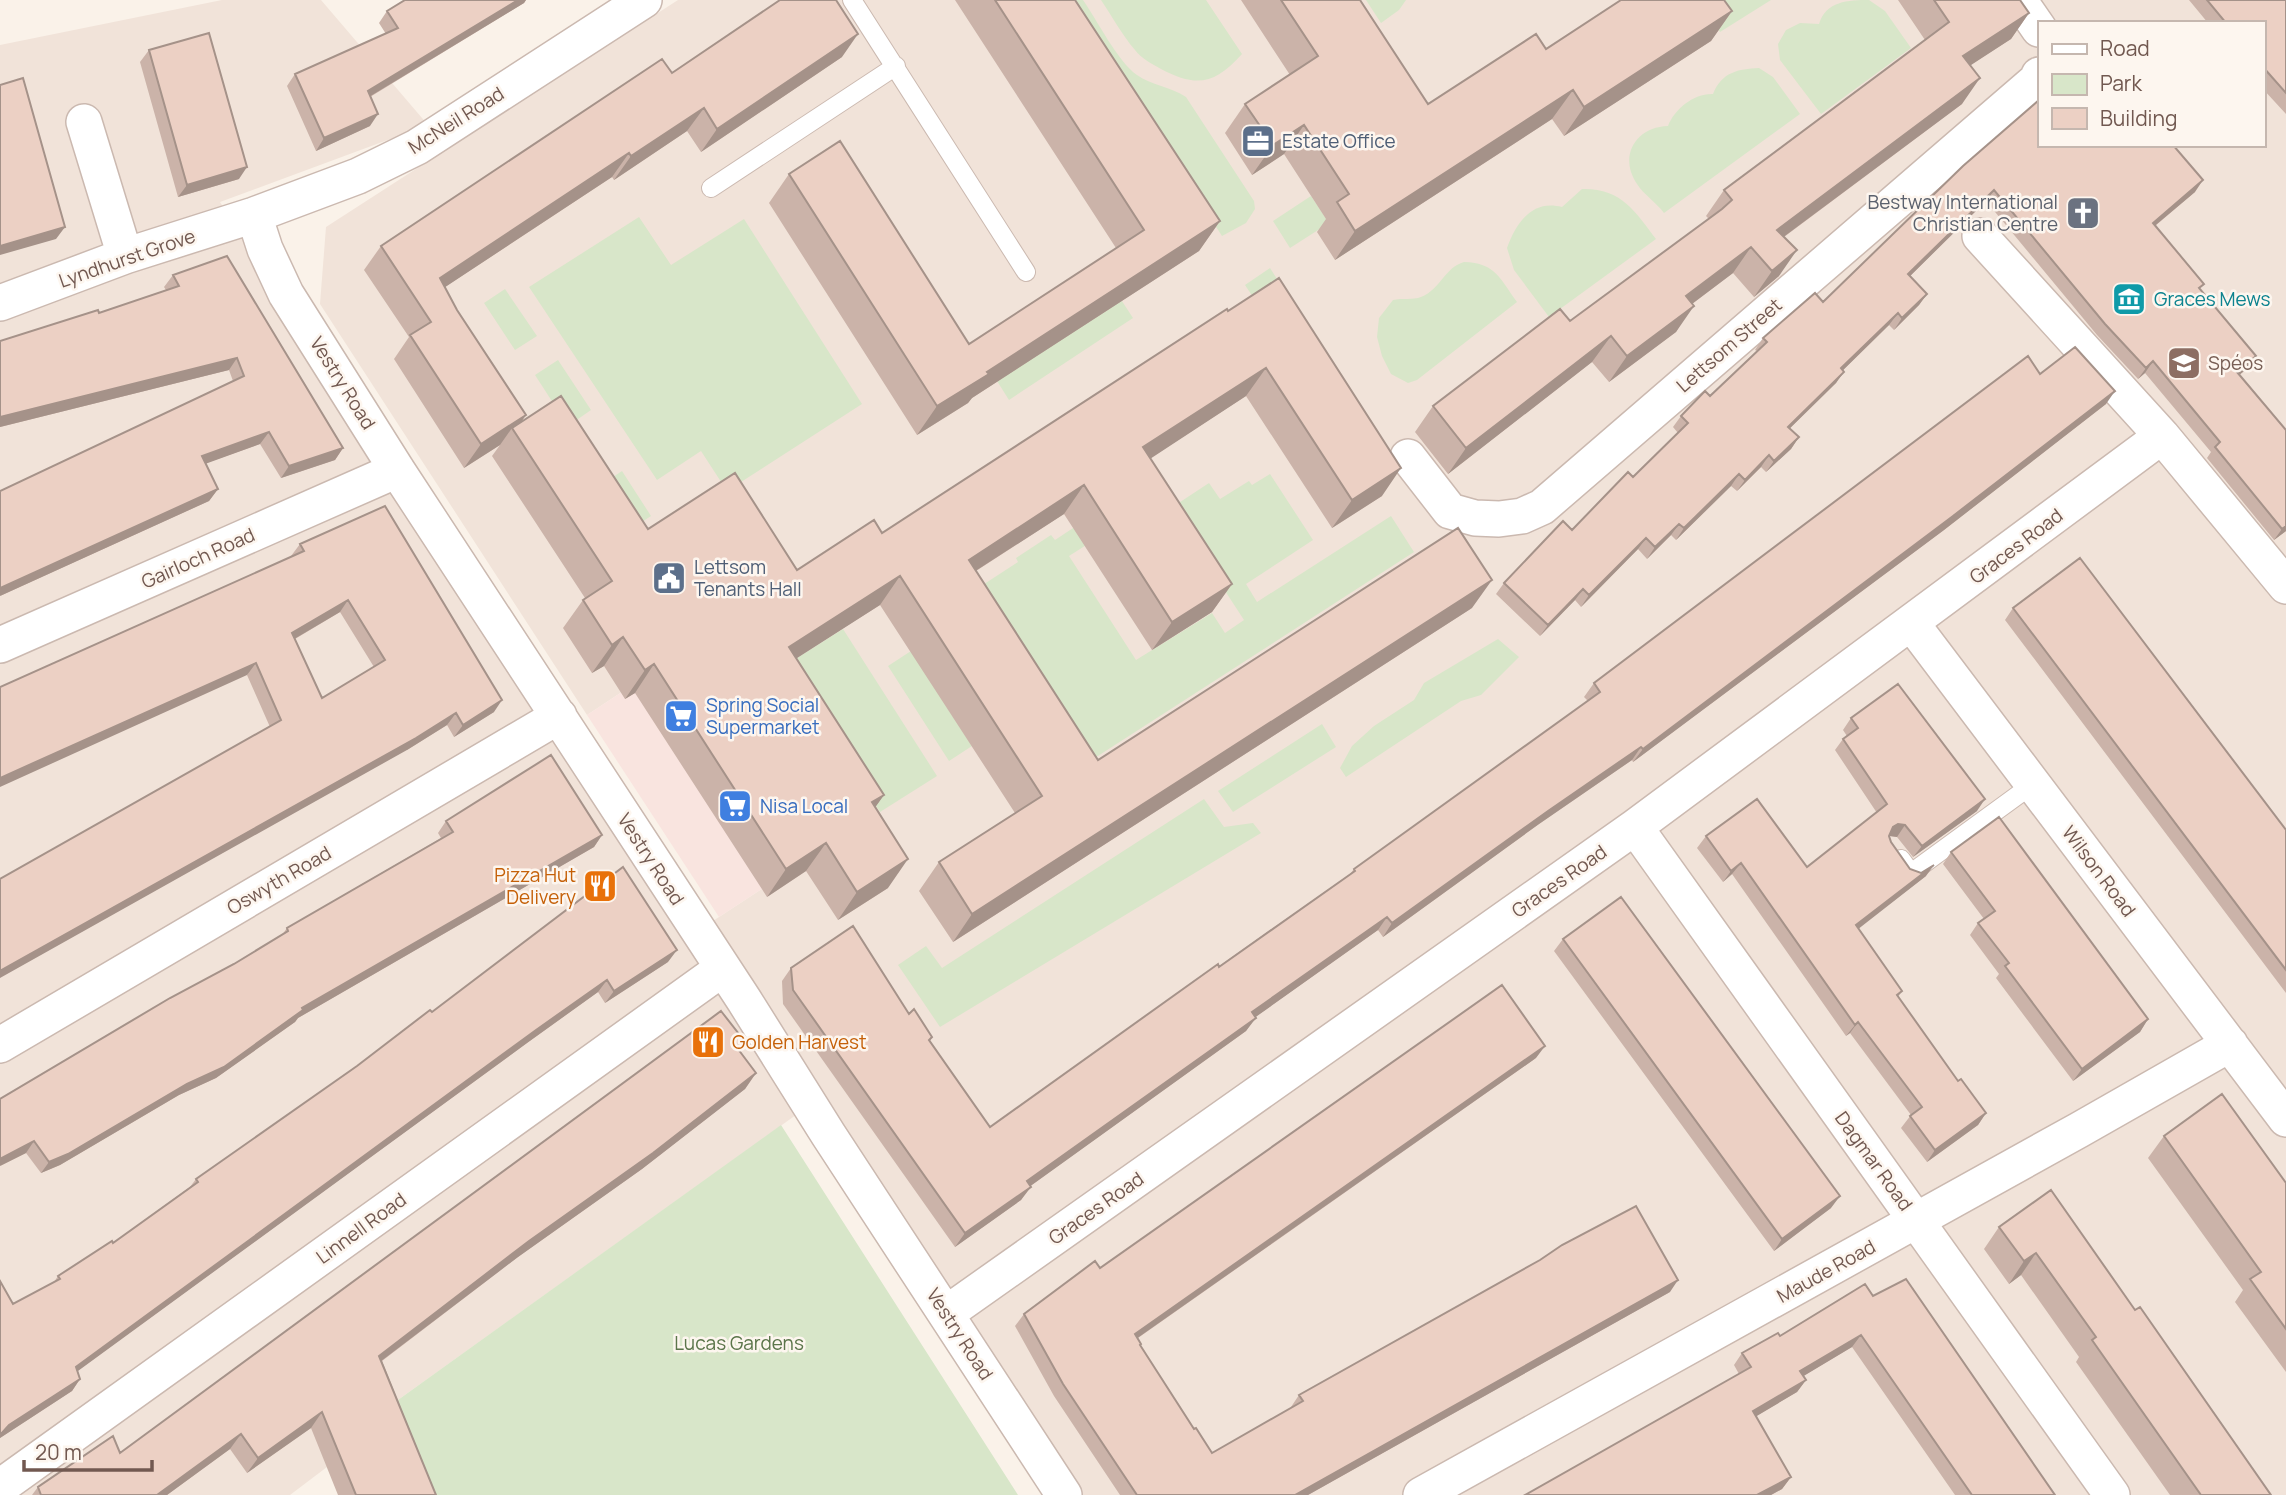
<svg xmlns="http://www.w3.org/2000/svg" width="2286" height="1495" font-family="Manrope,sans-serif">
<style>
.residential{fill:#f1e3d9;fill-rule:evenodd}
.commercial{fill:#f9e4df}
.green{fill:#d8e6c9}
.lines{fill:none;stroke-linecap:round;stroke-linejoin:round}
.service-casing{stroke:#cbb9b0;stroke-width:20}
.minor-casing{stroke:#cbb9b0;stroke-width:38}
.service{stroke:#fff;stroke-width:18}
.minor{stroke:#fff;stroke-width:35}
.wall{fill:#cbb3a9;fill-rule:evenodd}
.shaded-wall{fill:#a59289}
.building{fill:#ecd0c4;stroke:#a59289;stroke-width:2;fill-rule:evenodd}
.labels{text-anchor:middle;stroke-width:5;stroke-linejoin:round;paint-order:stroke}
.street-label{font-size:19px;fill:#715850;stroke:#fdf6ef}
.service-label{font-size:19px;fill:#4e5e75;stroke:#fdf6ef;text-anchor:start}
.worship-label{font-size:19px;fill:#5b616d;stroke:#fdf6ef;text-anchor:end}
.culture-label{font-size:19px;fill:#0d838f;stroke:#fdf6ef;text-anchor:start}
.education-label{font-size:19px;fill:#785e54;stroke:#fdf6ef;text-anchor:start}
.shop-label{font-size:19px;fill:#366cbe;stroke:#fdf6ef;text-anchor:start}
.food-label{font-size:19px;fill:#c56008;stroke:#fdf6ef;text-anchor:end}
.park-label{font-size:19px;fill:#5b754a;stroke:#fdf6ef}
</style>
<rect width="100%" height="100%" fill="#faf2e9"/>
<path class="residential" d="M222 0H321L428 125 220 202 526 700 687 938 774 881 643 678 587 715 320 304 326 227 678 0H2286V1495H1082L821 1097 384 1410 327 1467 290 1495H0V45ZM2039 23H2263V145H2039Z"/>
<path class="commercial" d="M643 678 774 881 719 917 587 715Z"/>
<path class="green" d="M1069 0H1083C1097 20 1118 62 1137 75 1151 85 1171 87 1186 97L1254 201 1255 209 1246 223 1222 236Z
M1101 0H1206L1242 54C1215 84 1197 88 1161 69 1152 64 1141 58 1135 50 1122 35 1112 16 1101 0Z
M1366 0H1406L1399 10 1381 23Z
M1700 0H1771L1720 32Z
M1869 0 1885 11 1911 48 1821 114 1780 60 1778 44 1786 30 1800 23 1819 24C1826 1 1848 0 1869 0Z
M1759 68 1773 77 1800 114 1664 213C1656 202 1644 195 1637 184 1618 156 1636 127 1668 126 1675 108 1695 93 1713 94 1722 72 1738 69 1759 68Z
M1582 189C1621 188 1635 211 1656 239L1549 317 1514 270 1507 248C1516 223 1532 199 1562 207Z
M1311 196 1329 223 1290 248 1273 221Z
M639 217 671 265 744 219 862 404 727 491 701 451 657 480 529 287Z
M1464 262C1496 263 1500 279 1517 302L1417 380 1408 383 1391 374 1382 356 1377 337 1379 318 1393 300C1402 298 1413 300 1421 297 1440 290 1445 267 1464 262Z
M1270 268 1300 315 1275 330 1245 285Z
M1103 272 1133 318 1009 400 997 381Z
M505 289 537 336 515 350 484 303Z
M558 360 591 410 568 426 535 375Z
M622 471 651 516 616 539 610 479Z
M1270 474 1313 540 1246 584 1257 602 1391 516 1414 552 1087 763 975 590 1018 562 1016 558 1051 535 1055 540 1108 505 1110 530 1069 556 1136 660 1212 613 1225 633 1244 620 1171 508 1209 483 1220 499 1249 481 1252 485Z
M843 629 937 776 880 812 786 665Z
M1498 639 1519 657 1481 695 1461 701 1346 777 1340 768 1352 746 1374 726 1414 700 1424 683Z
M911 651 972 746 949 761 888 666Z
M1322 724 1336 747 1233 812 1218 791Z
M1204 799 1224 827 1253 823 1261 833 940 1027 898 965 926 946 942 968Z
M781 1125 1018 1495H419L384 1410Z"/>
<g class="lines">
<g class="service-casing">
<path id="service" d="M852 0 1026 272
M711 188 896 66
M1901 859 1911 873 2033 784"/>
</g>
<g class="minor-casing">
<path id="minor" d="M2019 0 2039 29
M84 122 125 256
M254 215 265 249 286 294 397 470 744 1000 828 1134 1064 1495
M1980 236 2162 436 2286 586
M0 303 125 256 254 215 358 176 417 147 644 0
M1408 457 1450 511 1475 518 1499 519 1522 516 1542 507 2037 80 2039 75
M1912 624 2286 1119
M0 645 397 470
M1635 827 2112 1495
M0 1045 559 716
M947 1313 1635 827 2162 436
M0 1487 722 969
M1421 1495 2079 1130 2230 1044"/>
</g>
<use href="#service" class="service"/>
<use href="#minor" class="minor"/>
</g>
<path class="wall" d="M405 0H526L524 3 370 97V126L316 151 287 86 295 74 386 34 379 23 387 11Z
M955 0H1075L1220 221 1199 251 972 398 968 403 917 435 769 203 789 174 969 344 1116 248Z
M1241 0H1360L1428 104 1546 49 1732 11 1711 41 1564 136 1552 119 1335 260 1317 232 1326 219 1284 154 1252 175 1225 133 1245 104 1290 75Z
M1898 0H2020L2029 13 2011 39 1970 65 1962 104 1784 237 1779 276 1754 297 1733 273 1692 304 1676 332 1609 382 1592 362 1448 474 1415 432 1433 406 1570 321 1709 219 1706 216 1724 190 1925 40Z
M2189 0H2286V114L2263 89V23H2208Z
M149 50 239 179 178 197 140 62Z
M842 57 701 152 687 131 614 180 612 177 445 287 457 310 526 415 521 422 648 529 797 570 882 533 1227 309 1382 496 1332 528 1246 396 1150 458 1232 584 1212 612 1152 650 1064 514 976 571 1098 760 1472 608 953 942 919 891 939 862 1015 813 880 605 796 658 884 795 875 807 888 888 838 920 806 871 767 897 635 693 625 699 604 666 592 673 563 628 583 600 585 598 492 456 500 445 464 468 394 359 409 337 364 270 381 246 672 73Z
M1963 166 2195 192 2155 226 2200 289 2256 356 2248 368 2239 375 2286 430V531L2274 540 2207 458 2211 452 2145 373 2138 379 2097 335 1986 201 1910 276 1927 294 1919 305 1894 330 1889 325 1843 370 1836 383 1790 428 1799 437 1791 449 1766 472 1761 467 1737 491 1731 486 1676 540 1671 535 1647 559 1638 549 1581 607 1575 600 1540 636 1496 594 1504 583 1572 530 1633 477 1678 433 1673 427 1681 416 1710 396 1757 351 1755 350 1763 338 1823 302Z
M173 275 343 448 335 460 281 478 260 444 206 463 218 489 209 501 0 596 233 381 229 370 0 427V341L99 313 166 290 164 287Z
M2040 374 2106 404 1944 530 1633 762 1632 760 1539 824 1383 937 1378 930 1255 1017 1246 1031 1030 1186 1021 1200 955 1247 783 1004 782 981 791 968 909 1014 932 1037 930 1041 990 1127 1350 874 1354 869 1588 701 1584 697 1594 683Z
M300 544 494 712 454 737 447 725 407 750 270 727 247 675 291 556ZM340 612 374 667 322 698 295 639Z
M2013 608 2286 830V993L2005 620Z
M1851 718 1977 811 1913 857 1897 837 1889 836 1891 842 1910 869 1926 876 1858 928 1902 991 1898 997 1958 1081 1986 1113 1978 1125 1927 1162 1901 1128 1911 1115 1850 1033 1846 1036 1732 874 1723 882 1697 848 1706 836 1807 867 1877 813 1835 750 1843 739 1847 736 1843 730Z
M446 821 602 835 594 847 298 1018 295 1022 216 1078 179 1095 60 1165 41 1173 26 1153 0 1166 234 964 282 935 287 928 441 838 438 833Z
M1951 852 2148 1019 2140 1032 2073 1081 1996 978 1999 974 1970 935 1978 923 1984 919 1943 864Z
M1563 939 1831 1208 1774 1251 1554 951Z
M668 962 605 1003 598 992 527 1043 77 1371 80 1379 72 1391 0 1438V1281L13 1304 54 1282 58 1276 113 1243 190 1187 196 1179 357 1066 432 1012Z
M746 1043 740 1051 756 1073 745 1089 642 1169 518 1257 382 1361 436 1495H338L311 1428 247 1473 230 1449 167 1495H32L38 1487 120 1453Z
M1536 1058 1138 1338 1141 1344 1140 1346 1194 1429 1212 1453 1291 1408V1407L1299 1395 1670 1292 1308 1495H1120L1054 1396 1015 1326 1024 1314 1100 1268Z
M2164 1136 2286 1183V1372L2235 1302 2243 1290 2148 1158Z
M1999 1227 2135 1310 2271 1495H2170L2076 1362 2079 1357 2021 1275 2009 1284 1984 1249Z
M1873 1296 2055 1495H1955L1852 1347 1803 1376 1806 1380 1797 1392 1756 1416 1791 1477 1782 1489 1771 1495H1525L1739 1374 1734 1365 1742 1353Z"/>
<path class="shaded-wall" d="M518 0H526L524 3 359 103 368 91Z
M1732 11 1711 41 1564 136 1584 107Z
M2029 13 2011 39 1945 82 1963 56Z
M858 34 842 57 701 152 717 129Z
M1980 78 1962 104 1758 256 1777 230Z
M1573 90 1552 119 1335 260 1355 231Z
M704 108 687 131 614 180 631 156Z
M378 114 370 126 316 151 324 138Z
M1304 125 1284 154 1252 175 1273 145Z
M629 153 612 177 424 301 440 278Z
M247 167 239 179 178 197 187 185Z
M2203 180 2195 192 2145 234 2153 223Z
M1994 190 1986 201 1900 286 1908 274Z
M1220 221 1199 251 972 398 968 403 917 435 937 406 987 372Z
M65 227 56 239 0 255V246Z
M1751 247 1733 273 1668 322 1686 296Z
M1797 250 1779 276 1754 297 1772 271Z
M1927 294 1919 305 1894 330 1902 318Z
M1694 306 1676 332 1609 382 1627 356Z
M1898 313 1889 325 1833 380 1841 368Z
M1611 336 1592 362 1448 474 1466 448Z
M2256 356 2248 368 2229 383 2237 372Z
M237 358 229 370 0 427V417Z
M2153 361 2145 373 2138 379 2146 368Z
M1266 368 1246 396 1124 476 1143 447Z
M1844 372 1836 383 1780 438 1788 427Z
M2115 391 2106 404 1944 530 1633 762 1643 749Z
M526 415 514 432 512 428 500 445 464 468 481 444Z
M269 432 260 444 194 468 202 456Z
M1799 437 1791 449 1766 472 1774 461Z
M343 448 335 460 281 478 289 466Z
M1769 455 1761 467 1737 491 1745 480Z
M1401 468 1382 496 1332 528 1352 500Z
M1739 474 1731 486 1676 540 1684 528Z
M1084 485 1064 514 949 588 969 560Z
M218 489 209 501 0 596V588Z
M1679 524 1671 535 1647 559 1655 547Z
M2286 526V531L2274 540 2282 529Z
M1646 538 1638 549 1581 607 1589 595Z
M900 576 880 605 769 676 789 647Z
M1492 580 1472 608 953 942 972 914Z
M1232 584 1212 612 1152 650 1172 622Z
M1583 589 1575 600 1540 636 1548 625Z
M348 600 340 612 284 645 292 633Z
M623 637 604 666 592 673 612 645Z
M256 663 247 675 0 787V778Z
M654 664 635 693 625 699 645 670Z
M502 700 494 712 454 737 463 725Z
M456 713 447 725 407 750 0 978V971Z
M1641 747 1632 760 1539 824 1383 937 1392 923 1548 811Z
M884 795 864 823 872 802Z
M1985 799 1977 811 1913 857 1922 846Z
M1898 824 1905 825 1897 837 1890 836 1885 838 1893 827Z
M602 835 594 847 298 1018 295 1022 216 1078 179 1095 60 1165 41 1173 49 1162 302 1008Z
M826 843 806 871 767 897 786 869Z
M908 859 888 888 838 920 857 892Z
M1741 863 1732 874 1723 882 1731 871Z
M1934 865 1926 876 1848 937 1856 925Z
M1387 917 1378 930 1243 1026 1252 1012Z
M677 950 668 962 605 1003 614 991Z
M607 980 598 992 527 1043 67 1379 76 1367 536 1030Z
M1256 1018 1246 1031 1018 1195 1027 1181Z
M2148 1019 2140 1032 2073 1081 2082 1069Z
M1858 1022 1850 1033 1846 1036 1855 1025Z
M1545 1046 1536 1058 1126 1346 1135 1334Z
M756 1073 745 1089 642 1169 518 1257 368 1371 379 1356 529 1241Z
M1986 1113 1978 1125 1927 1162 1935 1150Z
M34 1141 26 1153 0 1166V1159Z
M1031 1187 1021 1200 955 1247 965 1233Z
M1840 1196 1831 1208 1774 1251 1782 1239Z
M2036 1253 2021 1275 2009 1284 2024 1261Z
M1678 1280 1670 1292 1308 1495H1295Z
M1861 1335 1852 1347 1792 1383 1800 1371Z
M80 1379 72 1391 0 1438V1435L9 1425Z
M1806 1380 1797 1392 1745 1423 1753 1411Z
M322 1412 311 1428 247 1473 258 1458Z
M241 1434 230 1449 167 1495H157Z
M1791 1477 1782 1489 1771 1495H1757Z"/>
<path class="building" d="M405 0H518L368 91 378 114 324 138 295 74 398 28 387 11Z
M780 0H836L858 34 717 129 704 108 631 156 629 153 440 278 457 310 526 415 481 444 410 335 431 322 381 246 662 59 672 73Z
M995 0H1075L1220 221 987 372 989 374 937 406 789 174 840 141 969 344 1144 230Z
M1281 0H1360L1428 104 1536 34 1546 49 1621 0H1724L1732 11 1584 107 1573 90 1355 231 1337 202 1349 194 1304 125 1273 145 1245 104 1318 56Z
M1934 0H2020L2029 13 1963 56 1980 78 1777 230 1797 250 1772 271 1751 247 1686 296 1694 306 1627 356 1611 336 1466 448 1433 406 1560 309 1570 321 1722 209 1732 200 1724 190 1949 22Z
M2207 0H2286V93L2263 67V23H2226Z
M209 33 247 167 187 185 149 50Z
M23 78 65 227 0 246V85Z
M2039 100V145H2173L2203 180 2153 223 2204 284 2199 288 2256 356 2237 372 2286 430V526L2282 529 2215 447 2220 442 2153 361 2146 368 2105 324 1994 190 1908 274 1927 294 1902 318 1898 313 1841 368 1844 372 1788 427 1799 437 1774 461 1769 455 1745 480 1739 474 1684 528 1679 524 1655 547 1646 538 1589 595 1583 589 1548 625 1504 583 1563 521 1572 530 1628 472 1633 477 1688 423 1681 416 1705 391 1710 396 1767 342 1763 338 1815 293 1823 302 1963 166Z
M227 256 343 448 289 466 269 432 202 456 218 489 0 588V491L244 376 237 358 0 417V341L98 310 99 313 179 286 173 275Z
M1279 278 1401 468 1352 500 1266 368 1143 447 1232 584 1172 622 1084 485 969 560 1098 760 1458 528 1492 580 972 914 939 862 1042 796 900 576 789 647 884 795 872 802 908 859 857 892 826 843 786 869 654 664 645 670 623 637 612 645 583 600 612 581 512 428 561 396 648 529 735 473 797 570 874 520 882 533 1227 309 1228 311Z
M2075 347 2115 391 1953 516 1643 749 1641 747 1548 811 1392 923 1387 917 1252 1012 1256 1018 1027 1181 1031 1187 965 1233 793 990 791 968 853 926 909 1014 914 1009 932 1037 929 1040 990 1127 1218 964 1219 967 1355 871 1354 869 1600 692 1594 683 2028 356 2040 374Z
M385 506 502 700 463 725 456 713 416 738 0 971V879L281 720 256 663 0 778V687L304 551 300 544ZM348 600 385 660 322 698 292 633Z
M2080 558 2286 830V970L2013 608Z
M1898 684 1985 799 1922 846 1905 825 1898 824 1893 827 1889 836 1891 842 1910 869 1921 873 1934 865 1856 925 1902 991 1897 995 1958 1081 1961 1079 1986 1113 1935 1150 1910 1116 1922 1107 1858 1022 1855 1025 1741 863 1731 871 1706 836 1757 799 1807 867 1887 804 1843 739 1858 728 1851 718Z
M551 755 602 835 302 1008 303 1010 224 1067 187 1084 68 1154 49 1162 34 1141 0 1159V1099L170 998 234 964 288 931 287 928 453 832 446 821Z
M1999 817 2148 1019 2082 1069 2005 966 2009 963 1978 923 1995 911 1951 852Z
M623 867 677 950 614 991 607 980 536 1030 76 1367 80 1379 9 1425 1 1434 0 1432V1281L13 1304 60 1279 58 1276 112 1241 113 1243 198 1182 196 1179 357 1066 430 1010 432 1012Z
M1621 897 1840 1196 1782 1239 1563 939Z
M1502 985 1545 1046 1135 1334 1141 1344 1140 1345 1194 1429 1196 1428 1212 1453 1303 1401 1299 1395 1540 1260 1562 1245 1636 1206 1678 1280 1295 1495H1137L1063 1384 1024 1314 1095 1261 1100 1268Z
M721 1011 746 1043 738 1049 756 1073 653 1153 529 1241 379 1356 436 1495H356L322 1412 258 1458 241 1434 157 1495H41L38 1487 113 1436 120 1453Z
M2222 1094 2286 1183V1329L2250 1279 2261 1272 2164 1136Z
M2051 1190 2135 1310 2140 1307 2271 1495H2201L2092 1340 2096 1337 2036 1253 2024 1261 1999 1227Z
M1906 1279 2055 1495H1972L1861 1335 1800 1371 1806 1380 1753 1411 1791 1477 1757 1495H1525L1751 1367 1742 1353 1778 1333 1780 1336 1865 1284 1873 1296Z"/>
<defs>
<g id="office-square" transform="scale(1.75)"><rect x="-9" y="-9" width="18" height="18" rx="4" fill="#5c6f8a" stroke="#fdf6ef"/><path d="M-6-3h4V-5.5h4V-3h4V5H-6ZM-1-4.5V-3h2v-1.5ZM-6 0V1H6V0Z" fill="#fff"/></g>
<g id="church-square" transform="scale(1.75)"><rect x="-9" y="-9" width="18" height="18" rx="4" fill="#6b7280" stroke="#fdf6ef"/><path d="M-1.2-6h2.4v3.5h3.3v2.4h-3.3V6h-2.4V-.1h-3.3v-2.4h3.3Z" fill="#fff"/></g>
<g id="museum-square" transform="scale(1.75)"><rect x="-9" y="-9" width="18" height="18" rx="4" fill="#0f9aa8" stroke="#fdf6ef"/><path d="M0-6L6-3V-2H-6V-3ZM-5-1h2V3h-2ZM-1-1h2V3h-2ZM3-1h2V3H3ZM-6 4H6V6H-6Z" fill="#fff"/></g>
<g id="school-square" transform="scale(1.75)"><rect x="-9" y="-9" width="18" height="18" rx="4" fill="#8d6e63" stroke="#fdf6ef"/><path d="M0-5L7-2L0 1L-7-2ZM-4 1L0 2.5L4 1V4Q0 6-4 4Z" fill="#fff"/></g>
<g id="civic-square" transform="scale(1.75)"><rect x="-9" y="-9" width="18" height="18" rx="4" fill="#5c6f8a" stroke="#fdf6ef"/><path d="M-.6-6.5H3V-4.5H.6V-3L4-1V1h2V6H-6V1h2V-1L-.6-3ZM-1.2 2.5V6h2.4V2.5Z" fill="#fff"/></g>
<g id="supermarket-square" transform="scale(1.75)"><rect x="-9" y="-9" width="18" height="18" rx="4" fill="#3f7fe0" stroke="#fdf6ef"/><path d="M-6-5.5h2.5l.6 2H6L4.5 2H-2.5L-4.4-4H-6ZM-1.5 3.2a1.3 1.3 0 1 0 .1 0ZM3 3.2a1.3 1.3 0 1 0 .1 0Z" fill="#fff"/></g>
<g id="restaurant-square" transform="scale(1.75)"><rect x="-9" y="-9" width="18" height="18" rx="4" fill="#e8710a" stroke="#fdf6ef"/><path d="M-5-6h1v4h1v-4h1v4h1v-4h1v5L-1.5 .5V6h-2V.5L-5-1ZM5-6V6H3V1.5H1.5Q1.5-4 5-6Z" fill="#fff"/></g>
</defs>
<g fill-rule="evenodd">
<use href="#office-square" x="1258" y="141"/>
<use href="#church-square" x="2083" y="213"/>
<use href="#museum-square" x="2129" y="299"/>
<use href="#school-square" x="2184" y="363"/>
<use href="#civic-square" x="669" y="578"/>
<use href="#supermarket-square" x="681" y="716"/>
<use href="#supermarket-square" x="735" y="806"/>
<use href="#restaurant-square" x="600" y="886"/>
<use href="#restaurant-square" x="708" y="1042"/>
</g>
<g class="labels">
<g class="street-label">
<text transform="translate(456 120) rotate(-32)" y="7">McNeil Road</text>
<text transform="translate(127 258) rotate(-19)" y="7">Lyndhurst Grove</text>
<text transform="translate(1729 345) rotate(-41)" y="7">Lettsom Street</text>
<text transform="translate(343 383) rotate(58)" y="7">Vestry Road</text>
<text transform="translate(2016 546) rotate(-37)" y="7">Graces Road</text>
<text transform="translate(198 558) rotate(-24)" y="7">Gairloch Road</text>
<text transform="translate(651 859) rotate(57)" y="7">Vestry Road</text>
<text transform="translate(2099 871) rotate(53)" y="7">Wilson Road</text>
<text transform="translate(279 880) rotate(-30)" y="7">Oswyth Road</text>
<text transform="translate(1559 881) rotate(-35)" y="7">Graces Road</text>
<text transform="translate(1874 1161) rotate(54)" y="7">Dagmar Road</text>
<text transform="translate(1096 1208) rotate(-35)" y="7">Graces Road</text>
<text transform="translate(361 1228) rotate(-36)" y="7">Linnell Road</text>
<text transform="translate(1826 1271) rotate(-29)" y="7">Maude Road</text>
<text transform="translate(960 1334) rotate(57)" y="7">Vestry Road</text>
</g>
<g class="service-label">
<text x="1282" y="148">Estate Office</text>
<text x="694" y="574">Lettsom<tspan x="694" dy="22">Tenants Hall</tspan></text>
</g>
<g class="worship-label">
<text x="2058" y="209">Bestway International<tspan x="2058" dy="22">Christian Centre</tspan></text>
</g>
<g class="culture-label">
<text x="2154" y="306">Graces Mews</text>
</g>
<g class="education-label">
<text x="2208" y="370">Spéos</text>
</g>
<g class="shop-label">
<text x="706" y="712">Spring Social<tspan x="706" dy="22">Supermarket</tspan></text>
<text x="760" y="813">Nisa Local</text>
</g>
<g class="food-label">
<text x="576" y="882">Pizza Hut<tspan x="576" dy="22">Delivery</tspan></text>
<text x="732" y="1049" text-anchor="start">Golden Harvest</text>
</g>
<g class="park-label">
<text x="739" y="1350">Lucas Gardens</text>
</g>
</g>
<rect x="2038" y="21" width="228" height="126" fill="#fdf6ef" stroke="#c5b7af" stroke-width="2"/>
<rect x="2052" y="44" width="35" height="10" fill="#ffffff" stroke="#c5b7af" stroke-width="2"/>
<text x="2100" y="56" font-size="21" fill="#715850">Road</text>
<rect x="2052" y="74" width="35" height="21" fill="#d8e6c9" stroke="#c5b7af" stroke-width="2"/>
<text x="2100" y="91" font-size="21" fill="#715850">Park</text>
<rect x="2052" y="108" width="35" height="21" fill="#ecd0c4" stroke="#c5b7af" stroke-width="2"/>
<text x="2100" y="126" font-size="21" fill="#715850">Building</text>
<path d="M24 1460v10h128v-10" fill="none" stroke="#715850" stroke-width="3.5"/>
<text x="35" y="1460" font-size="21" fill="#715850" stroke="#fdf6ef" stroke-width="5" paint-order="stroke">20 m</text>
</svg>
